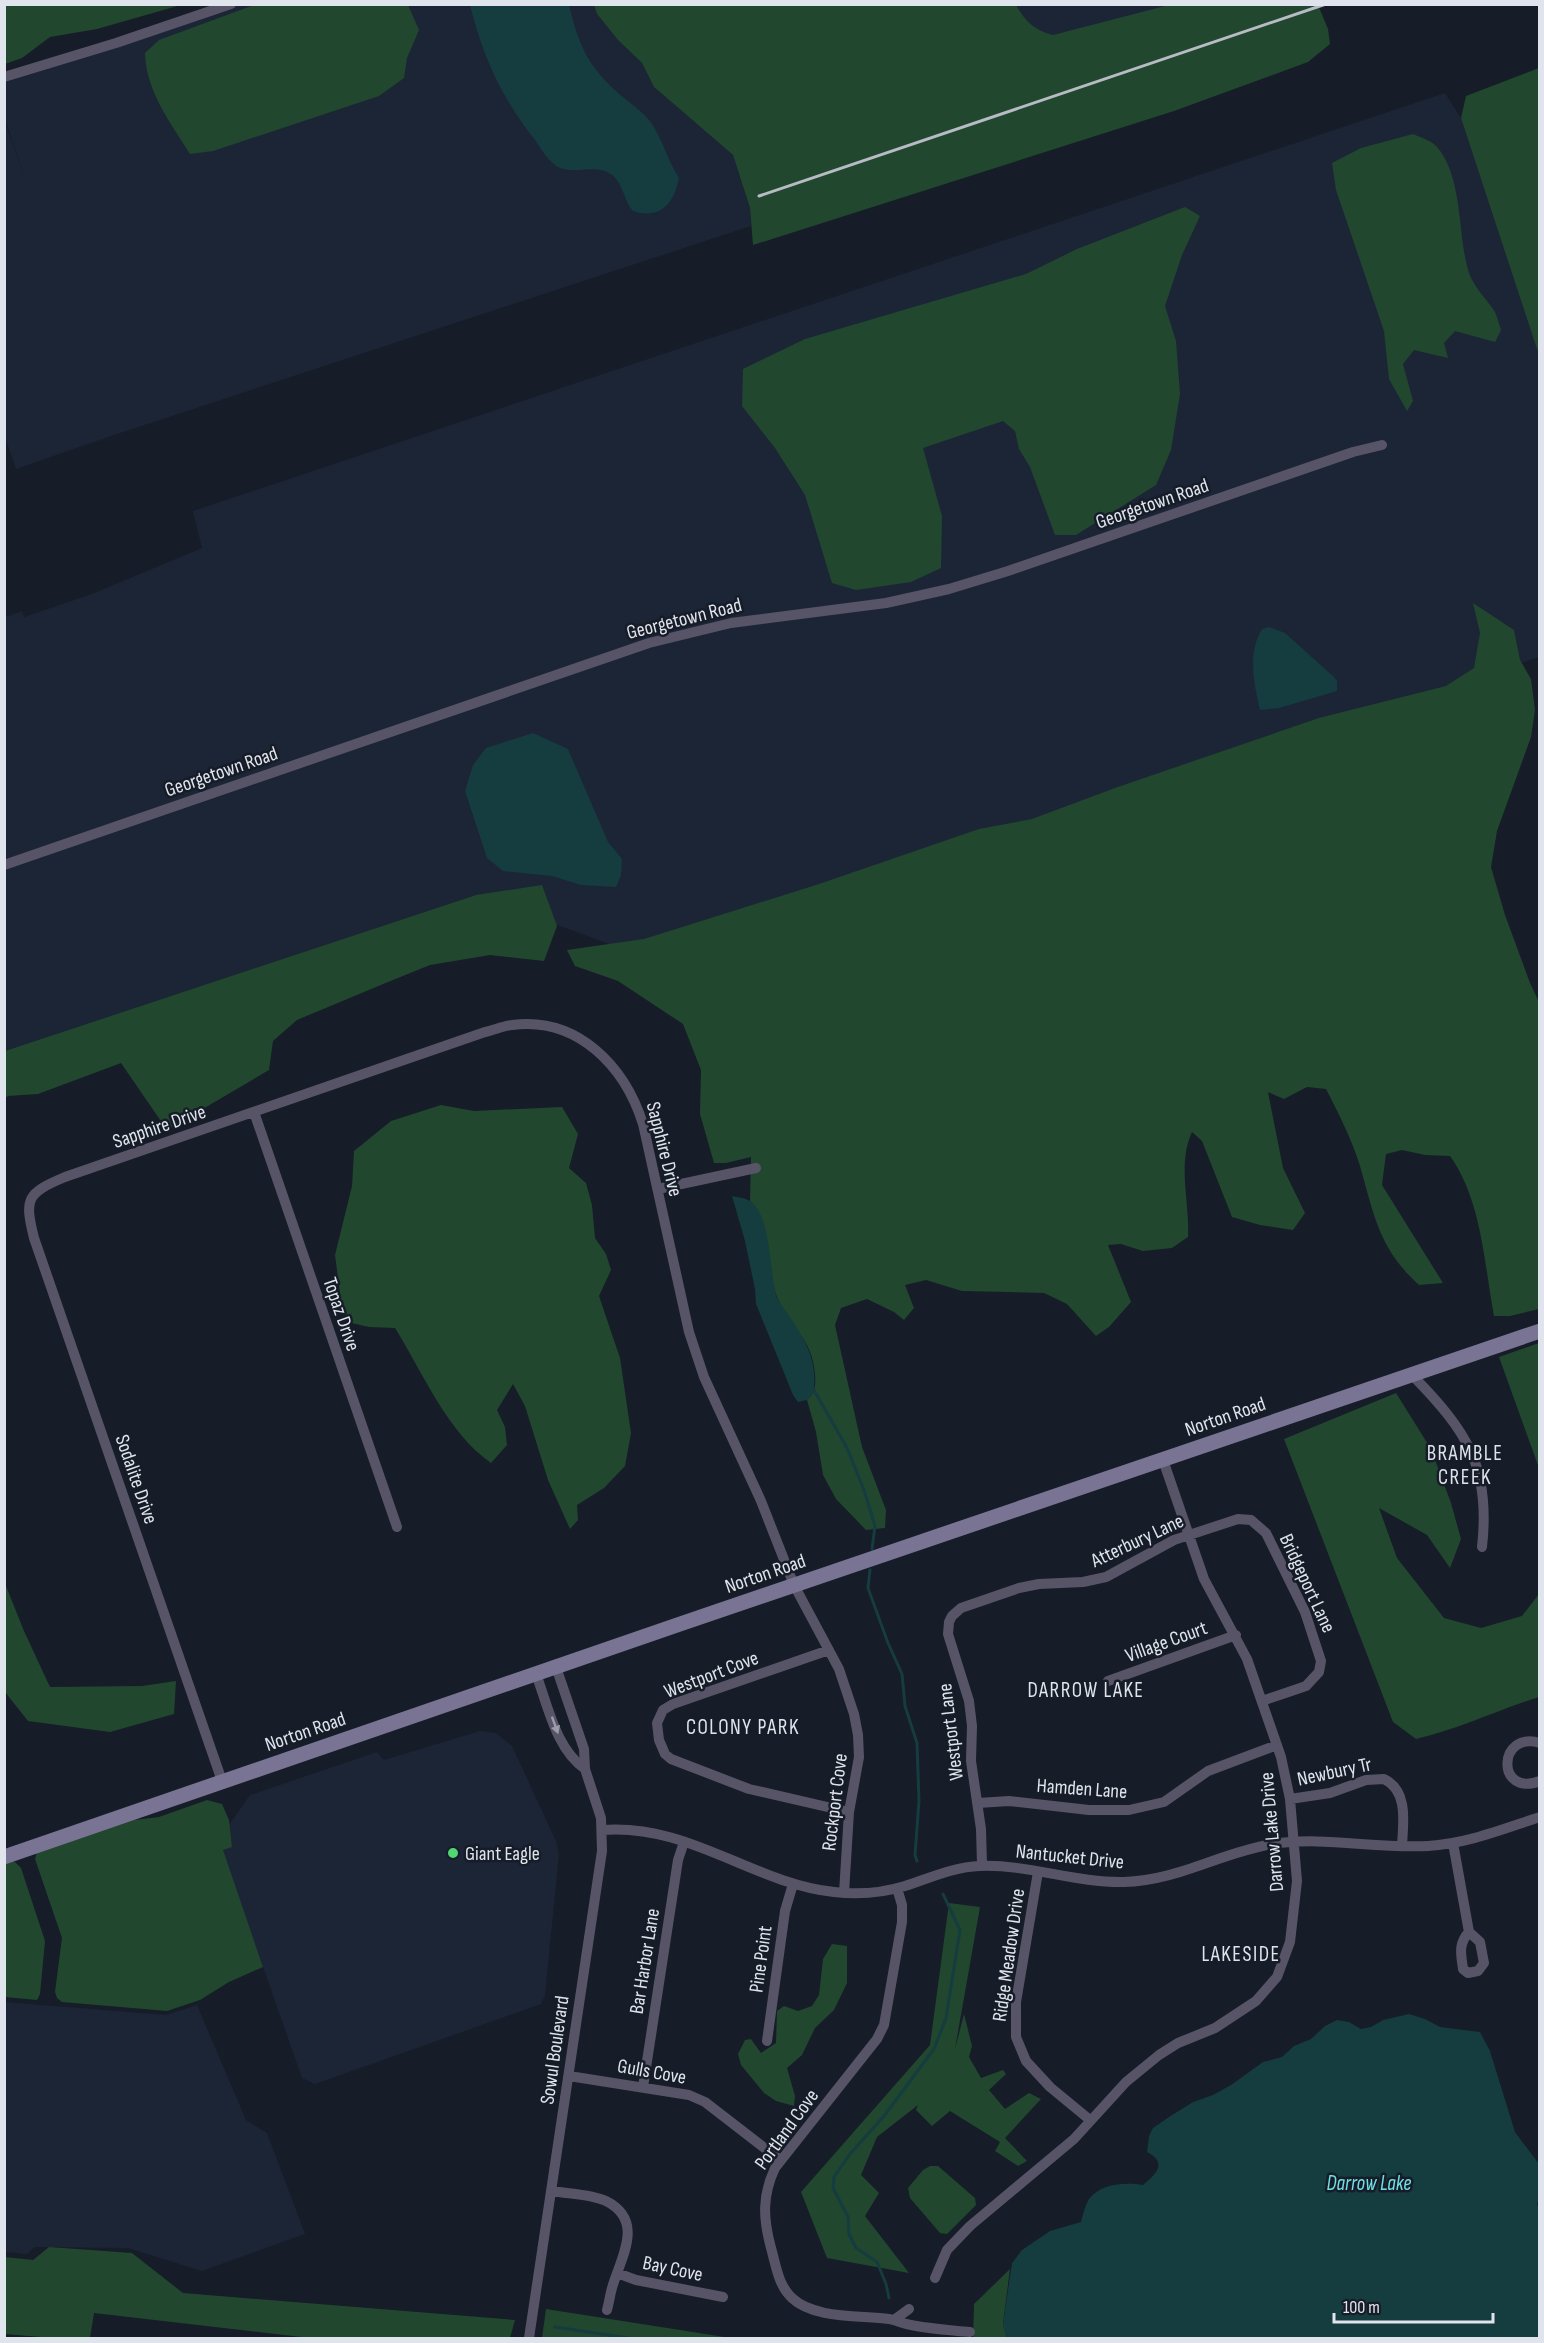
<svg xmlns="http://www.w3.org/2000/svg" width="1544" height="2343" font-family="'Sofia Sans Condensed',sans-serif">
<style>
.built{fill:#1c2536}
.green{fill:#21472f}
.water{fill:#153c3e}
.lines{fill:none;stroke-linecap:round;stroke-linejoin:round}
.stream{stroke:#153c3e;stroke-width:3}
.street{stroke:#585468;stroke-width:10}
.secondary{stroke:#7a7494;stroke-width:15}
.rail{stroke:#b7bbc4;stroke-width:3}
.oneway{fill:#9c9caa}
.poi-dot{fill:#51d674;stroke:#161c28;stroke-width:2}
.labels{text-anchor:middle;stroke-width:5;stroke-linejoin:round;paint-order:stroke}
.street-label{font-size:20px;fill:#e0e4ec;stroke:#161c28}
.poi-label{font-size:20px;fill:#e0e4ec;stroke:#161c28;text-anchor:start}
.neighbourhood-label{font-size:21px;letter-spacing:1.5px;fill:#e0e4ec;stroke:#161c28}
.water-label{font-size:21px;font-style:italic;fill:#6fe0e5;stroke:#161c28}
</style>
<rect width="100%" height="100%" fill="#161c28"/>
<path class="built" d="M1008 4 1184 5 1024 53Z
M231 5H594L597 14 618 40 642 63 654 87 733 155 750 208 751 226 111 436 16 469 4 434 5 122 26 182 5 119 4 77Z
M1445 93 1461 118 1539 347V657L636 954 476 895 5 1051V617L22 611 24 617 92 594 202 548 193 511Z
M480 1731 496 1733 512 1746 556 1841 559 1854 545 1995 541 2004 315 2084 302 2078 222 1850 232 1846 229 1825 250 1795 377 1752 384 1760Z
M4 2002 166 2015 197 2005 246 2120 267 2133 305 2234 202 2271 128 2248 34 2247 27 2254 5 2252Z"/>
<path class="green" d="M4 5 5 4 181 5 97 29 50 37 22 58 5 64Z
M254 5H408L419 30 407 58 404 78 379 96 213 151 190 154C170 122 146 91 145 53L159 40Z
M594 5H1016C1025 21 1034 30 1053 35L1169 5H1318L1328 29 1330 44 1308 62 1174 111 753 245 750 208 733 155 654 87 642 63 618 40 597 14Z
M1539 68V355L1461 118 1466 96Z
M1413 134C1420 137 1432 141 1437 147 1464 179 1457 236 1469 273 1475 289 1487 299 1495 312 1498 318 1499 325 1501 330L1495 342 1455 331 1444 343 1448 358 1414 350 1403 364 1413 401 1407 411 1389 379 1384 331 1336 190 1332 163 1361 148Z
M1185 207 1200 216 1182 255 1165 306 1176 341 1180 394 1171 450 1156 485 1076 535H1055L1030 467 1019 449 1015 431 1003 421 923 448 942 516 941 568 911 582 856 590 832 583 805 495 775 448 742 406 743 369 805 339 1026 274 1077 249Z
M1473 603 1514 630 1520 660 1531 679 1535 710 1531 737 1497 831 1491 867 1505 915 1530 983 1539 1002V1309L1510 1316H1494C1484 1263 1482 1201 1450 1156L1425 1155 1402 1150 1386 1154 1382 1185 1443 1283 1419 1285C1379 1249 1374 1215 1360 1166 1352 1140 1339 1114 1326 1089L1307 1087 1284 1099 1268 1092 1283 1168 1305 1213 1293 1230 1260 1225 1232 1217 1202 1141 1192 1132C1177 1164 1190 1203 1188 1237L1172 1248 1143 1251 1121 1244 1108 1245 1131 1302 1109 1327 1096 1336 1067 1304 1044 1293 962 1291 926 1280 905 1285 914 1308 904 1320 894 1312 867 1299 841 1308 835 1325 862 1447 886 1510 885 1528 866 1530 836 1499 823 1475 816 1432 807 1400C815 1393 816 1385 815 1375 813 1338 788 1326 777 1297 768 1273 763 1237 757 1211L750 1201 751 1157 726 1163H714L700 1114 701 1070 683 1024 618 981 575 966 567 950 644 939 819 884 979 829 1032 819 1115 788 1319 718 1446 686 1474 668 1480 633Z
M542 885 557 926 544 961 490 955 430 965 388 982 297 1020 273 1041 269 1070 167 1130 121 1063 38 1094 8 1096 5 1098V1051L476 895Z
M441 1105 474 1111 562 1107 578 1134 569 1168 586 1183 592 1205 595 1238 606 1254 611 1270 599 1296 620 1358 631 1433 625 1466 604 1488 577 1505 578 1520 570 1529 548 1480 525 1406 513 1384 497 1410 505 1427 507 1445 491 1463C447 1432 423 1373 395 1328L369 1327 347 1322 341 1301 335 1255 352 1186 354 1151 391 1121Z
M1539 1343H1540L1539 1468 1499 1357Z
M1396 1393 1431 1449 1451 1503 1461 1539 1450 1568 1427 1535 1379 1508 1397 1558 1444 1618 1481 1628 1522 1616 1539 1594V1697C1498 1710 1459 1729 1416 1739L1393 1722 1284 1439Z
M4 1581 24 1631 50 1687 142 1686 176 1681 174 1714 110 1732 28 1721 5 1692Z
M207 1800 222 1804 229 1820 232 1847 223 1850 263 1967 229 1982 200 2000 167 2011 62 2002 57 1998 55 1992 62 1938 35 1859 37 1852 134 1820 159 1817Z
M10 1860 15 1862 21 1868 45 1941 40 1994 37 2000 5 1997 4 1862Z
M949 1903 980 1907 955 2049 964 2014 972 2046 969 2057 981 2078 1003 2070 1006 2074 989 2090 1005 2109 1029 2093 1041 2099 1005 2138 1027 2161 1018 2166 995 2151 1000 2142 950 2111 932 2126 916 2110 918 2105 877 2137 861 2175 879 2193 865 2216 909 2273 827 2258 801 2192 930 2045Z
M832 1944 847 1946V1983L834 2010 815 2028 802 2055 787 2068 795 2096 794 2106 776 2101 764 2093 741 2065 738 2054 745 2040 751 2039 761 2053 776 2043 777 2011 784 2006 798 2011 812 2006 819 1995 823 1959Z
M930 2166H938L975 2198 976 2205 947 2234 940 2233 910 2198 908 2188 923 2170Z
M49 2247 132 2253 183 2293 515 2320 510 2338H310L94 2313 90 2338H53L5 2334V2257L33 2260Z
M1010 2269 1003 2324 1007 2338H973L974 2304Z
M546 2309 731 2338H542Z"/>
<path class="water" d="M470 5H569C578 43 587 65 617 92 628 102 644 112 652 124 663 141 668 161 679 178 674 204 660 220 633 211 624 201 623 183 612 175 595 162 571 177 555 165 547 159 541 149 535 140 501 97 483 57 470 5Z
M1269 627 1285 633 1334 677 1337 681V691L1279 708 1260 710C1254 683 1247 654 1262 629Z
M533 733 568 749 608 842 622 859 621 875 616 887 581 885 552 876 503 871 487 858 465 791 473 765 486 748Z
M732 1196C737 1197 745 1198 750 1201 772 1216 769 1275 777 1298 780 1304 786 1311 790 1317 806 1342 819 1363 813 1394L807 1400 798 1402 793 1395 756 1304 755 1289 745 1241Z
M1409 2014 1425 2019 1440 2027 1480 2032 1490 2051 1515 2132 1539 2164V2199L1537 2203 1540 2215 1539 2338H1007L1003 2324 1012 2263 1022 2250 1050 2231 1081 2222C1083 2215 1085 2205 1089 2199 1101 2183 1126 2182 1143 2185 1156 2174 1168 2163 1147 2152L1149 2136 1153 2128 1169 2117 1193 2102 1213 2095 1231 2085 1263 2062 1282 2057 1294 2046 1311 2039 1325 2026 1337 2020 1349 2022 1361 2029 1371 2027 1383 2020Z"/>
<g class="lines">
<path class="stream" d="M814 1390 847 1448 864 1490 875 1526 872 1549
M870 1570 868 1588 888 1643 902 1674 905 1706 917 1743 919 1801 915 1855 917 1861
M889 2298 886 2284 877 2262 856 2248 849 2234 848 2217 833 2188 834 2177 850 2154 884 2116 934 2049 946 2018 960 1930 943 1894
M555 2327 629 2338"/>
<path class="street" d="M4 77 116 43 231 4
M4 865 649 643 731 623 886 603 949 589 1008 571 1353 452 1382 445
M254 1112 397 1527
M658 1189 756 1168
M1412 1375C1467 1431 1491 1467 1482 1547
M829 1650 673 1704 663 1710 657 1723 659 1740 665 1754 671 1759 749 1789 849 1812
M536 1674C548 1706 556 1749 585 1769
M1108 1681 1236 1635
M1540 1743C1497 1730 1496 1798 1540 1781
M222 1781 34 1238C24 1198 27 1193 65 1177L485 1032C494 1030 503 1026 512 1025 578 1016 625 1067 643 1124L689 1332 704 1377 761 1501 794 1585 839 1669 854 1714 858 1735 859 1757 849 1812 844 1893
M1290 1799 1330 1793 1366 1780 1384 1779C1409 1791 1403 1824 1402 1846
M978 1803 1009 1801 1089 1810H1129L1164 1802 1208 1771 1277 1745
M602 1830C689 1823 752 1883 834 1892 858 1895 882 1893 905 1886 930 1878 953 1867 980 1866 1028 1864 1075 1883 1124 1882 1177 1881 1222 1852 1273 1844 1324 1836 1376 1849 1428 1846 1466 1844 1503 1829 1540 1817
M1453 1843 1469 1932 1480 1942 1484 1963 1478 1971 1468 1973 1463 1969C1461 1954 1458 1944 1469 1932
M982 1865 981 1829 971 1761 972 1726 969 1701 948 1634 949 1622 952 1616 961 1608 1019 1588 1039 1584 1083 1582 1106 1577 1174 1540 1238 1519 1251 1520 1266 1533 1305 1612 1321 1661 1319 1672 1306 1686 1262 1701
M1038 1872 1016 2002V2037L1026 2061 1050 2087 1090 2120
M897 1888 902 1905V1922L884 2025 877 2039 775 2168C762 2196 763 2218 771 2248 776 2265 778 2285 792 2298 814 2319 860 2315 889 2319 896 2320 903 2324 911 2325 930 2329 950 2330 970 2332
M767 2041 785 1911 793 1884
M569 2076 689 2095 705 2102 780 2160
M643 2087 678 1860 684 1842
M552 2191C569 2194 591 2194 606 2201 646 2221 620 2259 612 2288 610 2295 609 2303 607 2310
M617 2273 636 2280 723 2297
M935 2278 947 2250 970 2226 1074 2139 1126 2082 1159 2055 1178 2043 1215 2028 1256 2001 1277 1977 1290 1942 1297 1881 1290 1799 1281 1757 1247 1659 1204 1579 1163 1460
M894 2320 909 2309
M529 2338 602 1851 601 1818 585 1769 584 1749 556 1667"/>
<path class="secondary" d="M4 1857 683 1623 1540 1331"/>
<path class="rail" d="M759 196 1326 4"/>
</g>
<defs><path id="oneway-solid" d="M-6-.8H1V-3.2L6.5 0L1 3.2V.8H-6Z" transform="scale(1.5)"/></defs>
<use class="oneway" href="#oneway-solid" transform="translate(555 1725) rotate(70)"/>
<circle class="poi-dot" cx="453" cy="1853" r="6"/>
<g class="labels">
<g class="street-label">
<text transform="translate(1152 503) rotate(-19)" y="7">Georgetown Road</text>
<text transform="translate(684 618) rotate(-14)" y="7">Georgetown Road</text>
<text transform="translate(221 771) rotate(-19)" y="7">Georgetown Road</text>
<text transform="translate(159 1126) rotate(-19)" y="7">Sapphire Drive</text>
<text transform="translate(665 1149) rotate(76)" y="7">Sapphire Drive</text>
<text transform="translate(342 1314) rotate(71)" y="7">Topaz Drive</text>
<text transform="translate(1225 1416) rotate(-19)" y="7">Norton Road</text>
<text transform="translate(137 1479) rotate(71)" y="7">Sodalite Drive</text>
<text transform="translate(1137 1540) rotate(-25)" y="7">Atterbury Lane</text>
<text transform="translate(765 1573) rotate(-19)" y="7">Norton Road</text>
<text transform="translate(1308 1583) rotate(65)" y="7">Bridgeport Lane</text>
<text transform="translate(1166 1641) rotate(-20)" y="7">Village Court</text>
<text transform="translate(711 1674) rotate(-21)" y="7">Westport Cove</text>
<text transform="translate(305 1731) rotate(-19)" y="7">Norton Road</text>
<text transform="translate(950 1732) rotate(-97)" y="7">Westport Lane</text>
<text transform="translate(1334 1771) rotate(-12)" y="7">Newbury Tr</text>
<text transform="translate(1082 1788) rotate(4)" y="7">Hamden Lane</text>
<text transform="translate(834 1802) rotate(-83)" y="7">Rockport Cove</text>
<text transform="translate(1271 1832) rotate(-95)" y="7">Darrow Lake Drive</text>
<text transform="translate(1070 1856) rotate(6)" y="7">Nantucket Drive</text>
<text transform="translate(1008 1955) rotate(-82)" y="7">Ridge Meadow Drive</text>
<text transform="translate(760 1959) rotate(-82)" y="7">Pine Point</text>
<text transform="translate(644 1961) rotate(-81)" y="7">Bar Harbor Lane</text>
<text transform="translate(554 2050) rotate(-82)" y="7">Sowul Boulevard</text>
<text transform="translate(652 2071) rotate(10)" y="7">Gulls Cove</text>
<text transform="translate(786 2129) rotate(-54)" y="7">Portland Cove</text>
<text transform="translate(673 2268) rotate(12)" y="7">Bay Cove</text>
</g>
<g class="poi-label">
<text x="465" y="1860">Giant Eagle</text>
</g>
<g class="neighbourhood-label">
<text x="1465" y="1460">BRAMBLE<tspan x="1465" dy="24">CREEK</tspan></text>
<text x="1086" y="1697">DARROW LAKE</text>
<text x="743" y="1734">COLONY PARK</text>
<text x="1241" y="1961">LAKESIDE</text>
</g>
<g class="water-label">
<text x="1369" y="2190">Darrow Lake</text>
</g>
</g>
<rect width="1544" height="2343" fill="none" stroke="#e0e4ec" stroke-width="12"/>
<path d="M1334 2313v9h159v-9" fill="none" stroke="#e0e4ec" stroke-width="3"/>
<text x="1343" y="2313" font-size="18" fill="#e0e4ec" stroke="#161c28" stroke-width="4.5" paint-order="stroke">100 m</text>
</svg>
